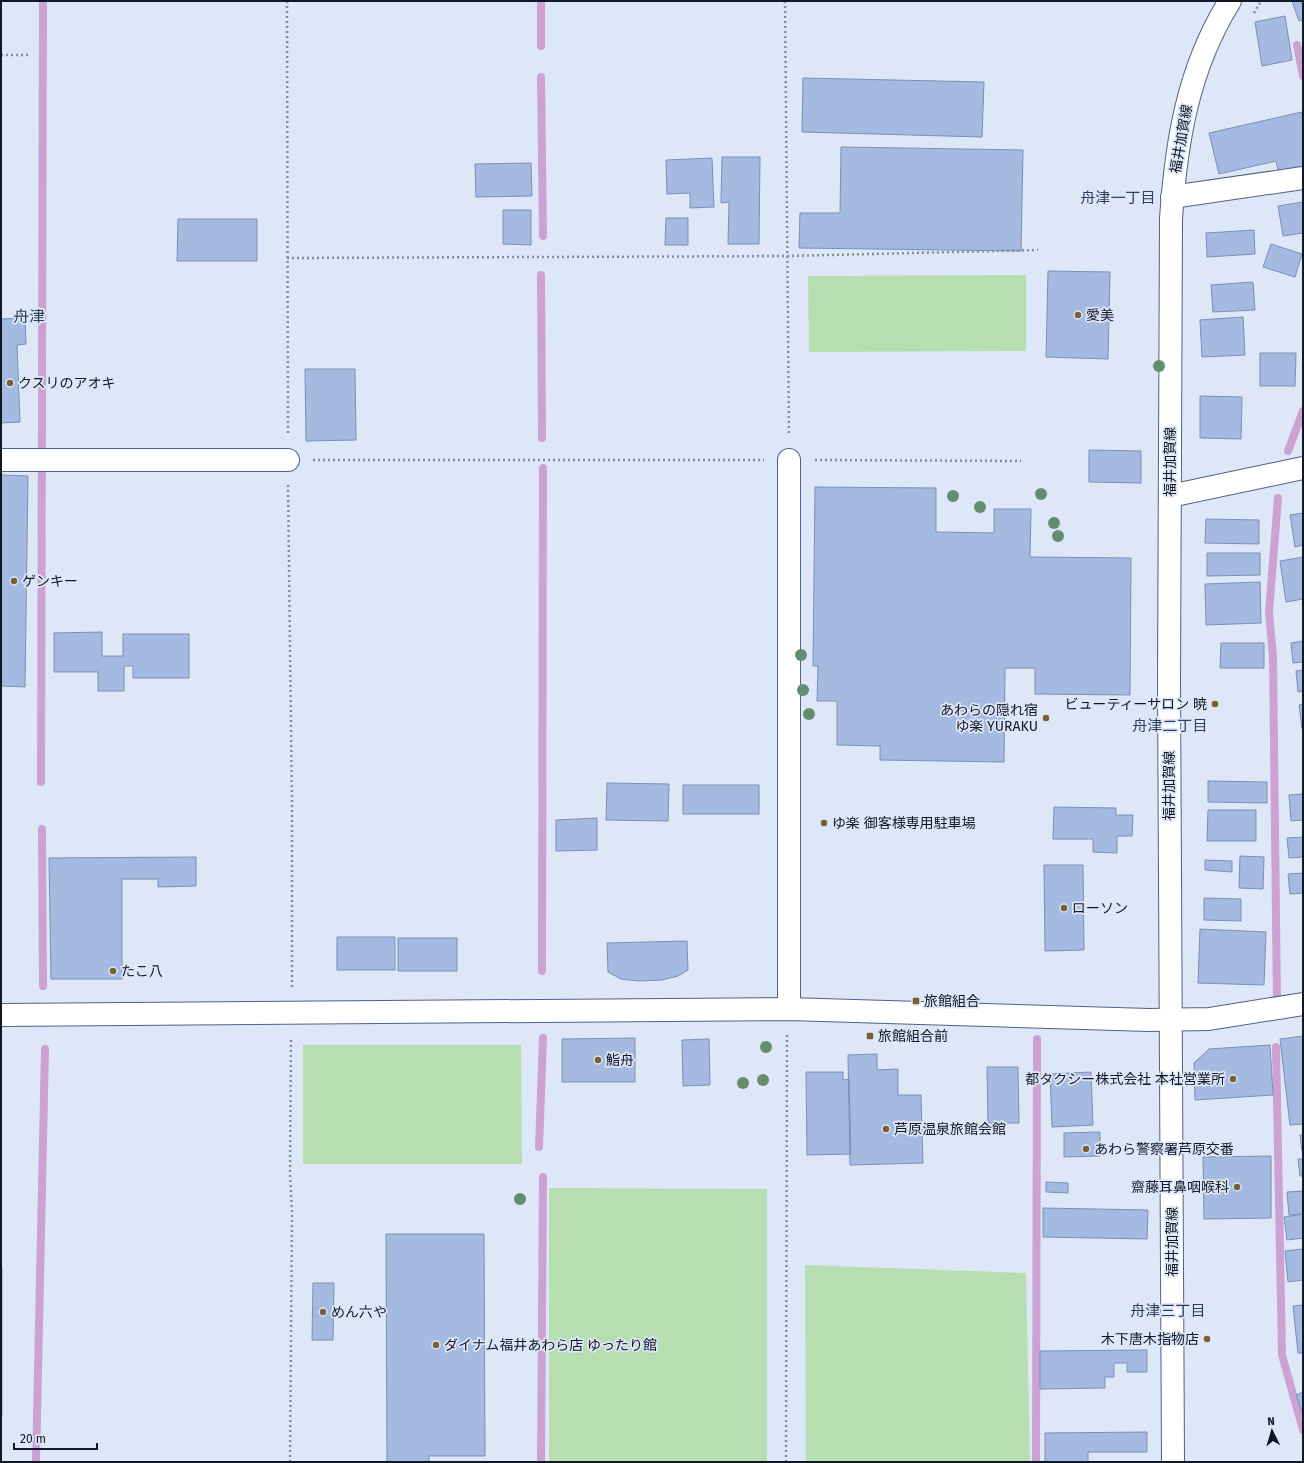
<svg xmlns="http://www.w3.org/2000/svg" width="1304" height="1463" font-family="'Fira Sans','Noto Sans JP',sans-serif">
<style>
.green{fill:#b6deb1}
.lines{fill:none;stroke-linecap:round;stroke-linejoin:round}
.stream{stroke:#cda1d3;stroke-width:8}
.building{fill:#a4bae1;stroke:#7a8fb4}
.minor-casing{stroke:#4f6285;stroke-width:24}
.tertiary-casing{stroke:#4f6285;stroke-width:24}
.primary-casing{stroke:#4f6285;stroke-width:24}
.path{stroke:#858d9c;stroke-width:2.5;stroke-dasharray:2 3;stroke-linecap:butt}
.minor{stroke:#fff;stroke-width:22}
.tertiary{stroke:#fff;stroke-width:22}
.primary{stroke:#fff;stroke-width:22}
.tree{fill:#648d70}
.poi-dot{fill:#786031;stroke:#dee7f8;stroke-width:1.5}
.labels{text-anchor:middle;stroke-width:3.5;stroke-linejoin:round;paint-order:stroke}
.street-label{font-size:14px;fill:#101725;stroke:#dee7f8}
.poi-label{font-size:14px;fill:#101725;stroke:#dee7f8;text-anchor:start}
.neighbourhood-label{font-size:15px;fill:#2d3f5f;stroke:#dee7f8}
.quarter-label{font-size:16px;fill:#2d3f5f;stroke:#dee7f8}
</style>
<rect width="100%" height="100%" fill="#dee7f8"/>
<path class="green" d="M1026 275V351L809 352 808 276Z
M303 1045H521L522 1164H303Z
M549 1188 767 1189V1462H549Z
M805 1265 1026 1273 1030 1462H806Z"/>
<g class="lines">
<path class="stream" d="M1297 45 1303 76
M541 46V1
M541 77 543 236
M541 275 542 438
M1288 451 1303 411
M41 782 43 1
M42 829 43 986
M542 971 543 468
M1277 1003 1273 657 1269 612 1278 498
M1276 1047 1282 1355 1303 1430
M539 1147 543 1038
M36 1462 45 1049
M541 1462 543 1177
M1036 1462 1037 1039"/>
</g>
<path class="building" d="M1292 1H1303V20L1299 21Z
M1285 16 1292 60 1262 66 1255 22Z
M803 78 984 82 982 137 802 132Z
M1302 112 1303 169 1279 174 1276 161 1219 174 1209 133Z
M841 147 1023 150 1021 251 799 248 800 213H840Z
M722 157H760L759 244H728L729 202 721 203Z
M712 158 714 207 690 208V193L667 194 666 160Z
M531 163 532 196 476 197 475 164Z
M1303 202V233L1283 236 1278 206Z
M503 210H531V245L503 244Z
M666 218H688V245H665Z
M178 219H257V261H177Z
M1254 230 1255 254 1207 257 1206 233Z
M1271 244 1302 254 1295 277 1263 267Z
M1048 271 1110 272 1108 359 1046 357Z
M1253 282 1255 310 1213 312 1211 285Z
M1243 317 1245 355 1202 357 1200 320Z
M25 318 26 344 17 345 20 422 1 423V319Z
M1260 353H1296L1295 386H1260Z
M305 369H355L356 440 306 441Z
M1200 396 1242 397 1241 439 1200 438Z
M1089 450 1141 451V483L1089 482Z
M1 475 28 476 25 687 1 686Z
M815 487 936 488V532L994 533V509H1031L1030 557 1131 558 1130 695 1035 694V668H1005L1004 762 880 760V746L837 745V701H817L818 666H813Z
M1303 513V545L1295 547 1290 515Z
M1206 519 1259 520V544L1205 543Z
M1207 553H1260V575L1207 576Z
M1303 557V599L1286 602 1280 561Z
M1260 582 1261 623 1206 625 1205 584Z
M102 632V656H123V634H189V678H133V666H124V691H98V672H54V633Z
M1303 641V662L1293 663 1291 643Z
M1221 643H1264V668H1220Z
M1303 670V691L1298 692 1296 671Z
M1303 704V729H1302L1299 705Z
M1208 781 1267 782V803L1208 802Z
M607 783 669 784 668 821 606 820Z
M683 785H759V814H683Z
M1303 794V820L1291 821 1289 795Z
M1054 807 1116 808V815H1133L1132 836H1117V853L1093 852V839H1053Z
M1208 810H1256V841H1207Z
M597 818V850L556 851V820Z
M1303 837V857L1289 858 1287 838Z
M1240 856 1264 857 1263 889 1239 888Z
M196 857V886L158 887V879H122V979H51L49 858Z
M1205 860 1232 861V872L1205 870Z
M1044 865H1083L1084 950 1045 951Z
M1303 873V893L1290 894 1288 874Z
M1204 898 1241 899V921L1204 920Z
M1200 929 1266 932 1264 985 1198 983Z
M337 937H395V970H337Z
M398 938H457V971H398Z
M687 941 688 970 678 976 662 980 639 981 621 979 608 972 607 943Z
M1303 1036V1124L1290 1125 1280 1039Z
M635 1038V1082H562V1039Z
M709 1039 710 1085 683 1086 682 1040Z
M1270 1045 1273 1095 1195 1100 1194 1063 1209 1049Z
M877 1054V1070L898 1069V1095H921L923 1163 850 1165 848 1055Z
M987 1067H1018L1019 1123H988Z
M806 1072H843V1080L849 1079 851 1154 807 1155Z
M1091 1072 1093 1125 1052 1127 1050 1074Z
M1100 1132V1156L1064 1157V1133Z
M1300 1135H1303V1151H1302Z
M1271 1156V1218L1204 1219 1203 1157Z
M1298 1159H1303V1176H1300Z
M1046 1182 1068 1183V1193L1046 1192Z
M1303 1191V1214L1289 1215 1287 1192Z
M1043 1208 1148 1210 1147 1239 1043 1237Z
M1303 1214V1238L1287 1240 1284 1217Z
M386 1234H484L485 1456H429V1462H387Z
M1303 1249V1280L1288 1282 1285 1251Z
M1 1268H2V1337H1Z
M313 1283H334L333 1340H312Z
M1303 1305V1353H1298L1293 1306Z
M1 1337H2V1416H1Z
M1147 1350V1372H1127V1363H1114V1377H1105V1388L1040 1389V1351Z
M1303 1392V1415L1296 1395Z
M1147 1432V1452H1088V1462H1045V1433Z"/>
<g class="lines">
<g class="minor-casing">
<path id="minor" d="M1172 197 1303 178
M1 460H288
M1170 496 1303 468
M789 1009V460"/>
</g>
<g class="tertiary-casing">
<path id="tertiary" d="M1 1015 789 1009 1149 1020 1209 1019 1303 1004"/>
</g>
<g class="primary-casing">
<path id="primary" d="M1173 1462 1169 682 1171 219C1176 142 1188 68 1230 1"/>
</g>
<path class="path" d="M287 1 288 434
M785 1 789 435
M1254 13 1261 1
M1 55H28
M287 258 788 256 1038 250
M313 460H764
M815 460 1021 461
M288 485 292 807V988
M290 1462 292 1213 290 1173 291 1037
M786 1462 787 1035"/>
<use href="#minor" class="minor"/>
<use href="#tertiary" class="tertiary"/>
<use href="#primary" class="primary"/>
</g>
<g class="tree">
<circle cx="1159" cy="366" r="6"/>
<circle cx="1041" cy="494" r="6"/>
<circle cx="953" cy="496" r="6"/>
<circle cx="980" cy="507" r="6"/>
<circle cx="1054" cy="523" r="6"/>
<circle cx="1058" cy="536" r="6"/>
<circle cx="801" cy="655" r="6"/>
<circle cx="803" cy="690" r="6"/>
<circle cx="809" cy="714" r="6"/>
<circle cx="766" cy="1047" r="6"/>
<circle cx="763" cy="1080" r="6"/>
<circle cx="743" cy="1083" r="6"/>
<circle cx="520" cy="1199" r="6"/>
</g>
<g class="poi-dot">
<circle cx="1078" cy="315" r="4"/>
<circle cx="10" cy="383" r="4"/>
<circle cx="14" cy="581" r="4"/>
<circle cx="1215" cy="704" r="4"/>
<circle cx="1046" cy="718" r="4"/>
<circle cx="824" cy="823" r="4"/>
<circle cx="1064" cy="908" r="4"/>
<circle cx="113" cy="971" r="4"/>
<rect x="912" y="997" width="8" height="8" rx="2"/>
<rect x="866" y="1032" width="8" height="8" rx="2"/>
<circle cx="598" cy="1060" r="4"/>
<circle cx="1233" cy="1079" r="4"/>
<circle cx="886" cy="1129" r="4"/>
<circle cx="1086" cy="1149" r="4"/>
<circle cx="1237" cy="1187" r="4"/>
<circle cx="323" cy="1312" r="4"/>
<circle cx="1207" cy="1339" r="4"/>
<circle cx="436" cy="1345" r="4"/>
</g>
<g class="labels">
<g class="street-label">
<text transform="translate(1181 139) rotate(-80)" y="5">福井加賀線</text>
<text transform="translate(1170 462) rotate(-90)" y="5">福井加賀線</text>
<text transform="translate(1169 786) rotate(-90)" y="5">福井加賀線</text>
<text transform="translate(1172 1242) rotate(-90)" y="5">福井加賀線</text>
</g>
<g class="poi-label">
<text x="1086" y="320">愛美</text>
<text x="18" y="388">クスリのアオキ</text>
<text x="22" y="586">ゲンキー</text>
<text x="1207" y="709" text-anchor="end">ビューティーサロン 暁</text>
<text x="1038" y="715" text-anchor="end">あわらの隠れ宿<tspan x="1038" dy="16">ゆ楽 YURAKU</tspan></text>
<text x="832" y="828">ゆ楽 御客様専用駐車場</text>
<text x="1072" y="913">ローソン</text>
<text x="121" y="976">たこ八</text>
<text x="924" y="1006">旅館組合</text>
<text x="878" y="1041">旅館組合前</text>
<text x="606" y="1065">鮨舟</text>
<text x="1225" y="1084" text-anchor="end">都タクシー株式会社 本社営業所</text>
<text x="894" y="1134">芦原温泉旅館会館</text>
<text x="1094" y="1154">あわら警察署芦原交番</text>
<text x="1229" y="1192" text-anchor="end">齋藤耳鼻咽喉科</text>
<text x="331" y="1317">めん六や</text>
<text x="1199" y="1344" text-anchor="end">木下唐木指物店</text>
<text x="444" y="1350">ダイナム福井あわら店 ゆったり館</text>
</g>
<g class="neighbourhood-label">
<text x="1118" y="203">舟津一丁目</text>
<text x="1170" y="731">舟津二丁目</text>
<text x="1168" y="1316">舟津三丁目</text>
</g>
<g class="quarter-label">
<text x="29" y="322">舟津</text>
</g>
</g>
<rect width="1304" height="1463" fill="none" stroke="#101725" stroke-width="4"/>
<g transform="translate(1272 1431) rotate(355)" stroke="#dee7f8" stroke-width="3" paint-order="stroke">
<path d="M0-3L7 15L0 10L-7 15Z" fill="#101725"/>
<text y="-6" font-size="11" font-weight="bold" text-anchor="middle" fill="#101725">N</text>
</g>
<path d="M14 1443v6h83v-6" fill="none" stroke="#101725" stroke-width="2"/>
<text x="20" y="1443" font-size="12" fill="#101725" stroke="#dee7f8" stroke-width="3" paint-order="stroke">20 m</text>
</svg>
